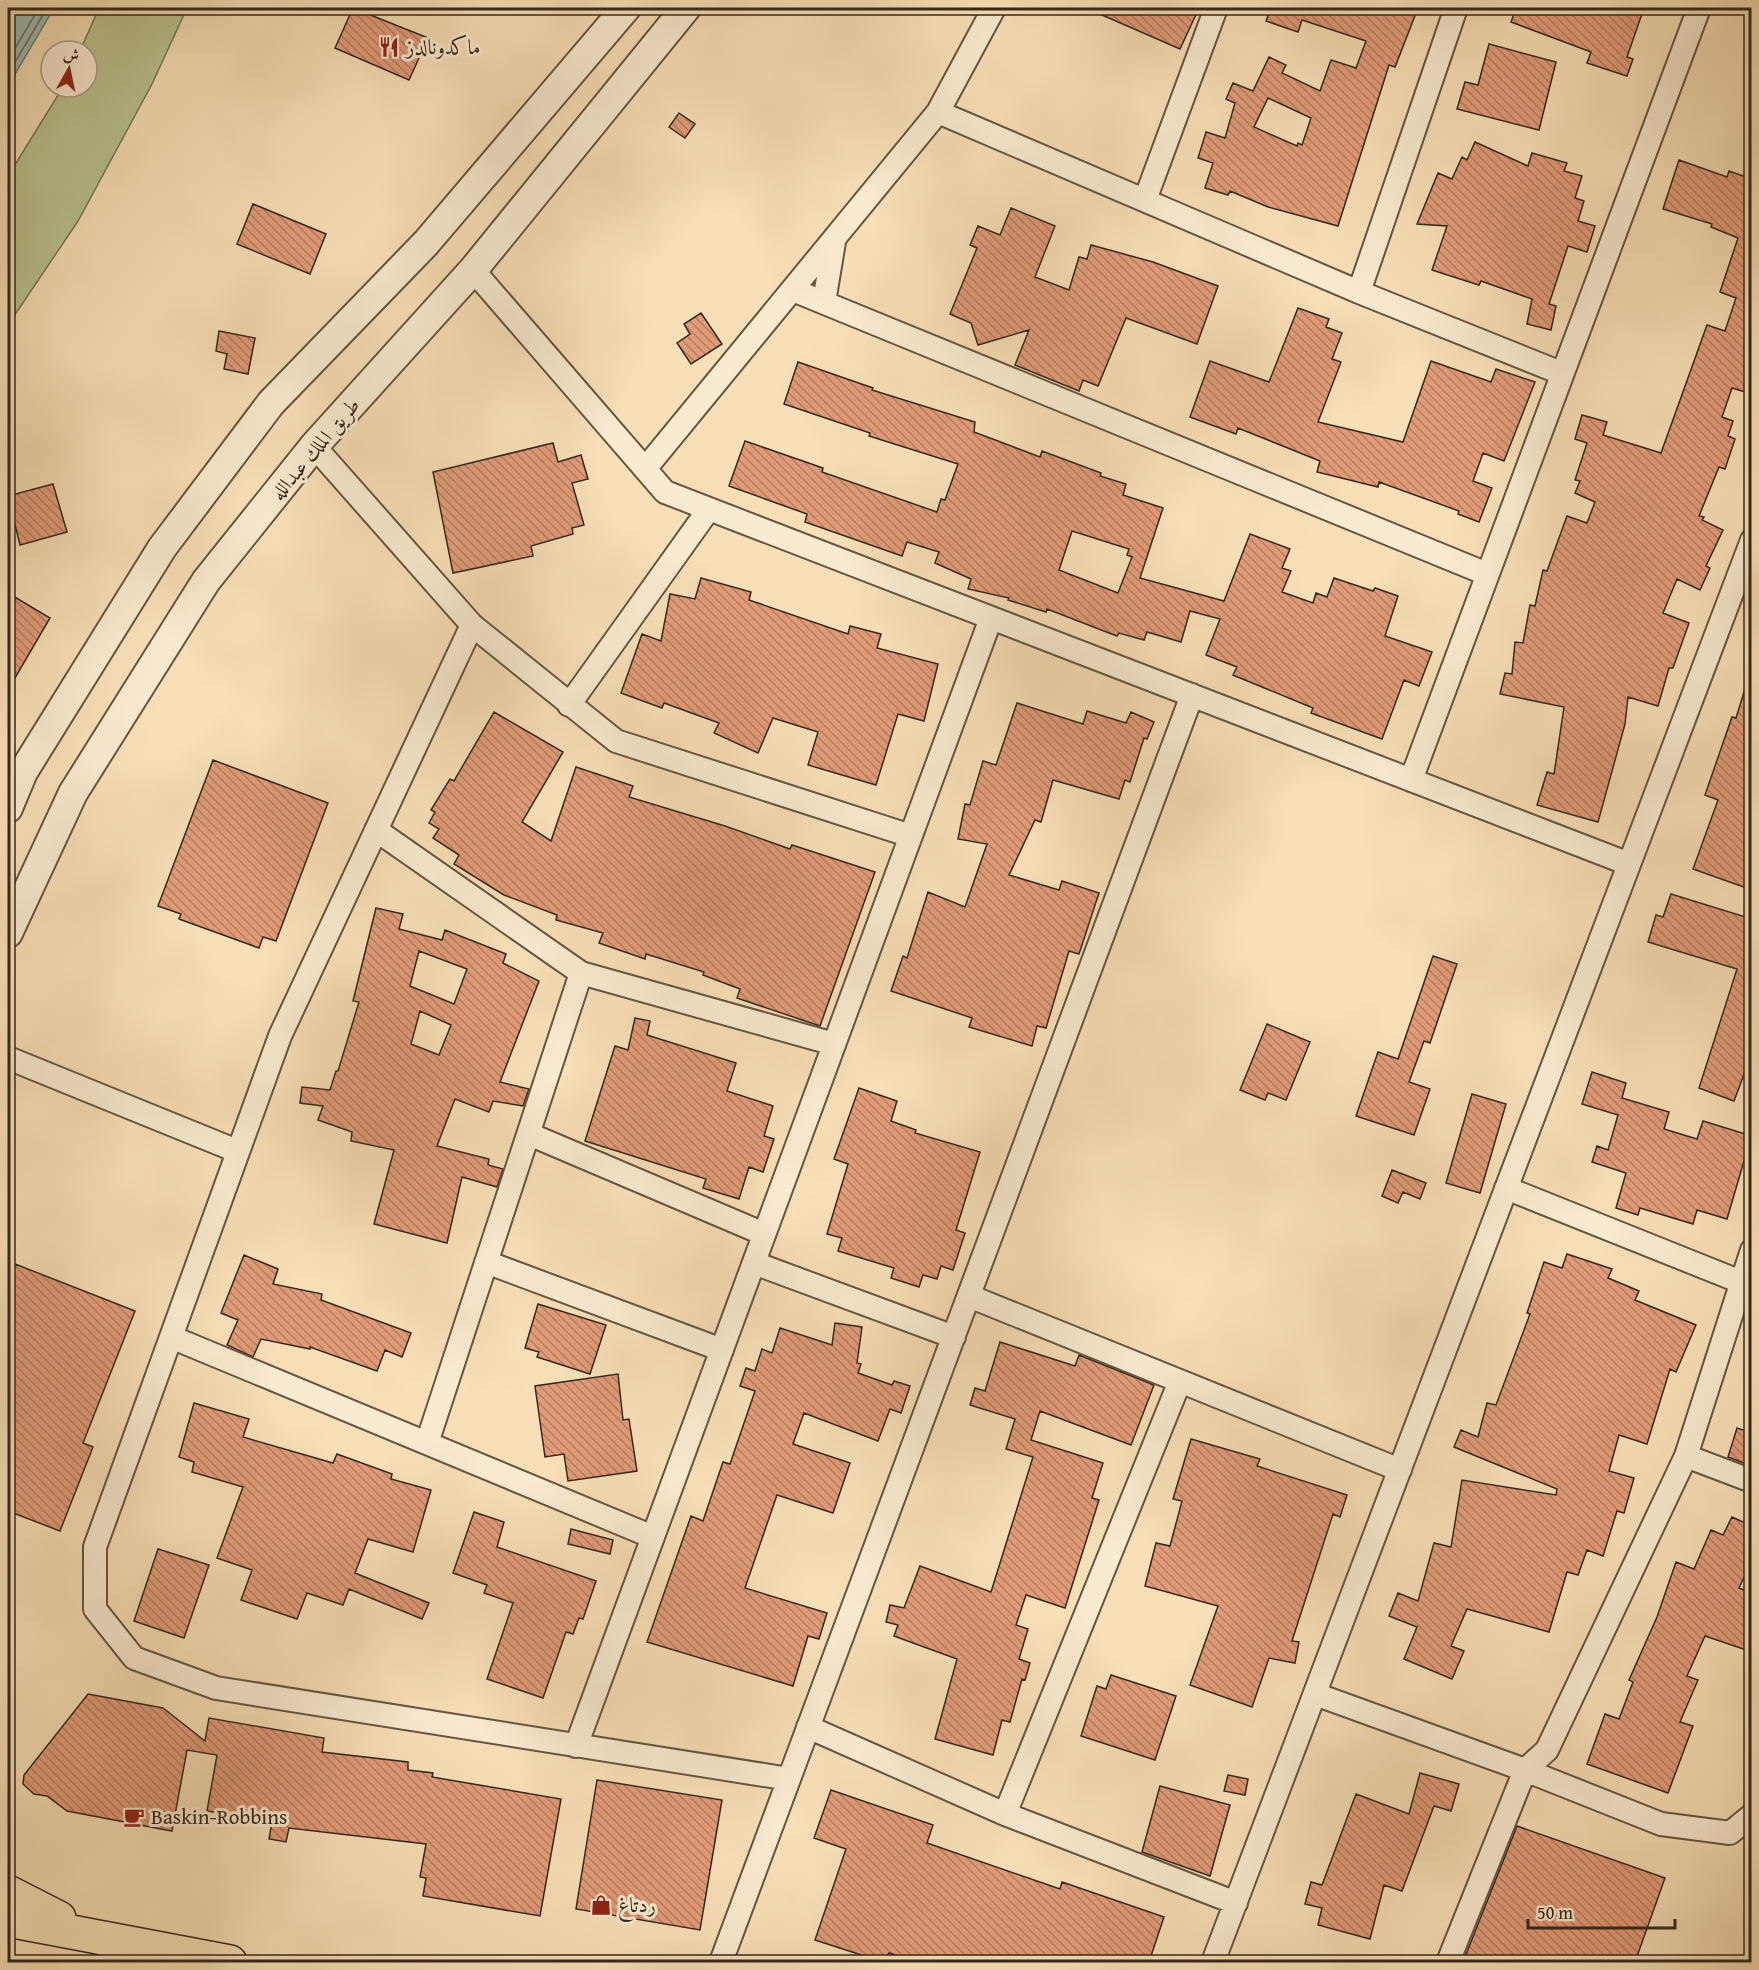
<svg xmlns="http://www.w3.org/2000/svg" width="1759" height="1970" font-family="'Gentium Book Plus',Amiri,serif">
<style>
.green{fill:#bac291;stroke:#777556;stroke-width:1.5}
.water{fill:#9ebcb3;stroke:#748176;stroke-width:1.5}
.lines{fill:none;stroke-linecap:round;stroke-linejoin:round}
.shore{stroke:#697266;stroke-width:1.5}
.building{fill:url(#building-back-hatch);stroke:#34281a;stroke-width:1.5;fill-rule:evenodd}
.minor-casing{stroke:#655641;stroke-width:26}
.tertiary-casing{stroke:#655641;stroke-width:32}
.primary-casing{stroke:#34281a;stroke-width:36}
.minor{stroke:#faead0;stroke-width:22}
.tertiary{stroke:#faead0;stroke-width:28}
.primary{stroke:#f8dfb7;stroke-width:33}
.labels{text-anchor:middle;stroke-width:6;stroke-linejoin:round;paint-order:stroke}
.poi-label{font-size:21px;fill:#34281a;stroke:#faead0;text-anchor:start}
.street-label{font-size:21px;fill:#34281a;stroke:#faead0}
</style>
<defs>
<pattern id="building-back-hatch" width="6" height="6" patternUnits="userSpaceOnUse" patternTransform="scale(1.5)"><rect width="6" height="6" fill="#e19b79"/><path d="M-1 5l2 2M0 0l6 6M5-1l2 2" fill="none" stroke="#b77e62"/></pattern>
</defs>
<rect width="100%" height="100%" fill="#f8dfb7"/>
<filter id="stains"><feTurbulence type="fractalNoise" baseFrequency=".00333" numOctaves="4"/><feColorMatrix values="0 0 0 0 .2 0 0 0 0 .09 0 0 0 0 .02 0 0 0 .5 -.17"/></filter>
<radialGradient id="worn" r=".72"><stop offset=".6" stop-color="#630" stop-opacity="0"/><stop offset="1" stop-color="#630" stop-opacity=".3"/></radialGradient>
<path class="green" d="M99 8H187L152 84 78 221 8 325V176L63 87H87V51H80Z"/>
<path class="water" d="M8 8H54L8 86Z"/>
<g class="lines">
<path class="shore" d="M8 60 39 8
M8 74 47 8"/>
</g>
<path class="building" d="M353 8 428 38 409 80 335 48Z
M1086 8H1199L1180 49Z
M1271 8H1418L1395 67 1389 65 1338 226 1268 207 1230 191 1228 195 1205 188 1213 163 1198 158 1206 132 1225 138 1235 103 1226 99 1233 83 1253 91 1269 57 1286 65 1282 73 1320 91 1331 60 1356 68 1366 41 1302 20 1298 32 1266 21ZM1268 98 1311 118 1302 145 1298 143 1297 146 1254 127Z
M1516 8 1537 13 1539 8H1644L1627 57 1633 59 1627 76 1587 63 1591 52 1511 22Z
M1489 44 1556 62 1539 130 1457 109 1465 82 1478 85Z
M679 113 695 124 685 138 669 127Z
M1475 142 1528 166 1532 153 1567 163 1564 171 1582 176 1575 198 1584 201 1578 221 1595 226 1587 252 1568 246 1549 304 1556 306 1551 330 1527 324 1532 299 1481 281 1479 285 1432 270 1447 226 1417 224 1438 173 1452 179 1462 157 1467 160Z
M1679 160 1727 177 1729 171 1752 179V394L1732 388 1722 417 1733 421 1728 436 1735 439 1725 469 1719 467 1699 516 1704 517 1702 520 1723 530 1706 566 1710 568 1700 590 1677 579 1663 613 1689 623 1673 668H1669L1658 706 1628 697 1625 724 1598 822 1537 805 1547 772 1554 774 1564 707 1500 694 1505 673 1512 674 1515 642 1523 643 1530 605 1535 606 1543 570 1547 571 1567 516 1587 523 1595 502 1575 493 1580 481 1575 480 1587 443 1575 439 1582 415 1607 422 1603 435 1661 453 1707 325 1725 331 1736 298 1720 292 1738 238 1711 227 1712 224 1663 209Z
M253 204 326 234 310 274 237 244Z
M1011 208 1055 226 1035 277 1069 290 1079 257 1087 259 1091 245 1153 262 1218 286 1197 344 1126 318 1098 386 1083 380 1079 391 1015 365 1029 330 978 345 971 323 950 314 977 248 970 245 978 226 1000 235Z
M1298 308 1329 319 1326 327 1342 333 1332 359 1341 362 1318 422 1403 442 1431 361 1491 382 1496 369 1535 382 1504 461 1483 453 1473 481 1492 488 1479 522 1458 514 1459 511 1379 482 1378 487 1317 472 1320 461 1238 428 1236 434 1190 417 1210 361 1269 382Z
M701 313 722 344 691 364 677 343 690 334 684 324Z
M219 331 255 338 248 374 224 369 227 354 216 351Z
M798 362 873 388 872 390 975 422 974 432 1040 457 1042 451 1101 473 1100 476 1126 484 1123 495 1163 508 1140 578 1224 601 1250 534 1290 549 1282 568 1291 571 1282 592 1313 603 1316 593 1327 597 1334 578 1373 591 1375 588 1398 596 1385 636 1432 652 1419 686 1404 680 1382 739 1311 713 1313 708 1233 675 1237 667 1206 655 1220 619 1190 611 1181 642 1147 632 1144 640 1119 633 1117 636 1047 609 1046 612 1008 600 1009 598 968 589 971 579 935 563 939 552 907 542 902 556 805 522 807 514 729 486 745 441 823 468 822 472 937 512 941 499 945 500 958 464 869 436 870 433 784 404ZM1072 531 1129 549 1127 555 1132 557 1118 593 1059 570Z
M553 443 558 462 581 455 588 479 572 483 584 525 572 528 573 534 531 546 533 556 453 573 433 472Z
M53 484 67 532 20 545 8 496Z
M701 578 751 592 749 600 848 634 850 626 881 634 877 648 938 664 924 721 898 714 876 785 808 765 818 732 773 718 758 753 714 733 719 723 664 703 662 708 621 693 642 634 661 641 670 594 695 599Z
M8 593 50 618 8 690Z
M1748 679H1752V890L1693 869 1718 800 1705 795 1732 717 1736 718Z
M1017 703 1083 724 1087 711 1126 723 1131 712 1154 722 1147 739 1144 738 1130 782 1125 780 1119 799 1053 780 1041 822 1035 820 1009 875 1059 890 1062 881 1099 893 1079 954 1069 951 1046 1028 1037 1026 1032 1046 969 1027 972 1018 891 991 903 956 907 958 928 892 965 907 987 844 958 839 965 804 970 805 983 761 996 765Z
M494 712 563 752 522 822 551 841 576 767 633 786 629 797 725 826 790 849 792 845 875 872 820 1026 737 998 740 989 703 975 704 972 646 954 645 959 599 943 603 933 556 920 557 915 504 895 454 864 459 855 433 838 439 829 429 823 435 812 431 810 450 779 454 781Z
M213 760 328 803 276 941 263 937 259 948 179 919 181 914 158 906Z
M1671 894 1752 919V1070L1746 1069 1734 1101 1699 1088 1737 969 1648 942 1656 915 1663 917Z
M376 908 403 914 399 929 442 940 445 930 506 954 503 963 539 981 500 1082 529 1089 523 1106 493 1101 489 1112 455 1099 437 1146 489 1159 488 1165 503 1169 497 1187 462 1177 447 1243 374 1224 394 1150 351 1141 352 1132 318 1120 323 1106 300 1103 302 1087 330 1090 336 1071H338L359 1002 353 1001ZM419 951 467 969 454 1004 410 986ZM420 1011 451 1025 439 1055 411 1044Z
M1433 956 1457 964 1430 1043 1424 1041 1409 1082 1430 1089 1414 1135 1356 1116 1378 1052 1398 1059Z
M635 1018 650 1021 647 1035 736 1063 727 1091 773 1106 764 1136 774 1139 763 1172 749 1167 739 1199 703 1188 706 1179 585 1141 615 1046 628 1050Z
M1267 1024 1310 1042 1286 1100 1268 1093 1265 1100 1240 1090Z
M1592 1072 1626 1083 1622 1098 1669 1112 1664 1129 1697 1139 1703 1121 1752 1136V1153L1749 1163 1744 1161 1727 1219 1697 1210 1693 1224 1640 1208 1638 1215 1616 1208 1626 1173 1592 1162 1597 1146 1608 1150 1618 1115 1582 1104Z
M859 1088 897 1101 891 1121 916 1130 915 1133 980 1152 956 1230 965 1233 953 1270 941 1266 937 1279 923 1275 919 1287 891 1278 894 1268 838 1251 842 1238 827 1234 848 1164 834 1159Z
M1472 1094 1506 1104 1480 1193 1446 1183Z
M1392 1170 1426 1183 1420 1199 1403 1192 1398 1203 1382 1196Z
M1567 1254 1612 1269 1608 1278 1639 1291 1635 1300 1696 1325 1676 1372 1670 1369 1647 1444 1619 1435 1609 1471 1634 1478 1624 1513 1617 1511 1603 1556 1587 1550 1578 1575 1567 1572 1549 1632 1467 1609 1451 1646 1464 1651 1452 1679 1404 1659 1417 1627 1389 1616 1398 1593 1418 1601 1434 1543 1451 1547 1462 1480 1556 1495 1557 1489 1454 1447 1461 1430 1478 1437 1487 1403 1496 1405 1530 1314 1527 1313 1544 1262 1562 1268Z
M244 1255 278 1269 273 1284 322 1294 321 1300 411 1333 402 1357 385 1350 377 1371 310 1347V1349L261 1339 253 1357 227 1345 238 1320 221 1313Z
M15 1264 135 1311 83 1443 93 1447 60 1531 8 1511V1283Z
M538 1304 606 1325 590 1374 537 1357 539 1352 525 1348Z
M835 1323 862 1327 857 1363 861 1364 858 1373 892 1385 894 1381 910 1386 901 1413 890 1409 878 1441 804 1413 793 1444 850 1463 833 1513 777 1495 745 1588 827 1613 819 1639 808 1636 793 1686 647 1642 691 1516 703 1521 723 1462 730 1464 755 1391 740 1386 746 1368 755 1371 762 1349 772 1353 780 1328 832 1345Z
M1000 1342 1075 1366 1079 1355 1154 1385 1131 1445 1040 1411 1031 1440 1103 1463 1092 1498 1099 1500 1065 1608 1026 1595 1016 1625 1028 1629 1019 1659 1030 1663 1025 1680 1022 1679 1010 1722 1002 1720 993 1755 935 1739 957 1659 894 1636 898 1625 886 1622 890 1605 904 1608 920 1566 991 1592 1033 1457 1006 1449 1015 1419 970 1405 975 1388 985 1391Z
M618 1374 623 1420 629 1419 637 1471 568 1481 564 1454 545 1457 535 1386Z
M194 1403 249 1419 243 1437 333 1463 337 1454 392 1474 391 1479 431 1490 413 1552 368 1539 355 1573 429 1603 422 1619 349 1589 343 1605 307 1593 297 1619 241 1600 252 1570 217 1558 243 1487 192 1472 194 1462 179 1457Z
M1737 1428 1752 1433V1466L1728 1457Z
M1191 1439 1260 1459 1257 1466 1347 1495 1340 1517 1333 1514 1292 1641 1299 1642 1295 1663 1269 1658 1252 1707 1190 1685 1218 1606 1145 1586 1156 1543 1170 1546 1182 1501 1173 1499Z
M474 1512 504 1522 497 1547 596 1581 583 1619 579 1618 573 1634 566 1632 543 1698 487 1679 513 1603 484 1593 487 1585 453 1573Z
M1732 1517 1752 1526V1560L1739 1588 1752 1593V1652L1705 1636 1687 1676 1698 1680 1680 1722 1693 1726 1668 1793 1587 1764 1605 1714 1619 1719 1633 1682 1629 1680 1657 1617 1676 1562 1694 1569 1711 1530 1723 1535Z
M571 1529 613 1540 610 1554 568 1544Z
M158 1549 209 1565 184 1638 134 1621Z
M1111 1675 1176 1696 1155 1760 1081 1736 1097 1686 1106 1689Z
M88 1694 163 1708 205 1741 209 1718 324 1738 322 1752 408 1762V1770L433 1773 432 1777 561 1799 540 1916 423 1896 426 1878 420 1877 426 1844 289 1828 286 1842 269 1839 272 1822 207 1811 217 1755 187 1750 172 1831 67 1811 47 1796 34 1794 23 1784 24 1775Z
M1420 1773 1459 1784 1451 1811 1434 1806 1402 1891 1384 1885 1370 1939 1318 1925 1322 1908 1305 1904 1311 1882 1322 1885 1356 1794 1409 1814Z
M1228 1775 1248 1779 1245 1795 1224 1791Z
M597 1780 722 1800 700 1930 576 1909Z
M1160 1786 1230 1805 1210 1876 1142 1852Z
M831 1790 933 1825 927 1843 1060 1889 1062 1882 1164 1917 1149 1962H917L889 1953 883 1962 815 1940 846 1849 814 1838Z
M1517 1826 1665 1878 1635 1962H1463Z"/>
<g class="lines">
<g class="minor-casing">
<path id="minor" d="M938 112 1359 292 1561 373
M1145 200 1216 8
M473 270 665 492 1629 864
M793 290 1487 574
M1359 292 1456 8
M824 302 834 242
M314 446 472 625 616 741 911 836
M645 469 938 112 994 8
M472 625 280 1036 95 1547V1609L134 1658 216 1688 789 1779
M569 705 709 509
M1411 780 1699 8
M376 830 581 973 834 1044
M8 1058 237 1151
M529 1134 764 1234
M1506 1188 1741 1282
M486 1262 722 1350
M754 1263 954 1337
M969 1296 1400 1470
M171 1337 653 1537
M427 1443 581 973
M1686 1456 1752 1481
M1315 1694 1525 1770 1661 1824 1730 1833 1752 1815
M808 1727 1005 1814 1236 1903
M576 1746 991 618
M1005 1814 1180 1381
M721 1962 1192 695
M1213 1962 1752 540
M1448 1962 1525 1770 1547 1750 1686 1456 1752 1250"/>
</g>
<g class="tertiary-casing">
<path id="tertiary" d="M8 808 23 772 162 548 271 403 426 243 626 8
M8 933 73 793 206 581 314 446 473 270 686 8"/>
</g>
<g class="primary-casing">
<path id="primary" d="M8 1892 59 1918
M8 1920 230 1962"/>
</g>
<use href="#minor" class="minor"/>
<use href="#tertiary" class="tertiary"/>
<use href="#primary" class="primary"/>
</g>
<defs>
<g id="restaurant-bare" transform="scale(1.62)"><path d="M-5-6h1v4h1v-4h1v4h1v-4h1v5L-1.5 .5V6h-2V.5L-5-1ZM5-6V6H3V1.5H1.5Q1.5-4 5-6Z" fill="#8f2418" stroke="#faead0" stroke-width="2.5" paint-order="stroke"/></g>
<g id="cafe-bare" transform="scale(1.62)"><path d="M-5.5-4.5H6V0H3Q3 3.5 0 3.5H-2.5Q-5.5 3.5-5.5 0ZM3-3.2v2h1.7v-2ZM-6 4.5H4V6H-6Z" fill="#8f2418" stroke="#faead0" stroke-width="2.5" paint-order="stroke"/></g>
<g id="shop-bare" transform="scale(1.62)"><path d="M-5-2.5h2.3a2.7 3.5 0 0 1 5.4 0H5L5.5 6h-11ZM-1.5-2.5h3a1.5 2.3 0 0 0-3 0Z" fill="#8f2418" stroke="#faead0" stroke-width="2.5" paint-order="stroke"/></g>
</defs>
<g fill-rule="evenodd">
<use href="#restaurant-bare" x="389" y="47"/>
<use href="#cafe-bare" x="134" y="1817"/>
<use href="#shop-bare" x="601" y="1905"/>
</g>
<g class="labels">
<g class="poi-label">
<text x="406" y="54">ماكدونالدز</text>
<text x="151" y="1824">Baskin-Robbins</text>
<text x="618" y="1912">ردتاغ</text>
</g>
<g class="street-label">
<text transform="translate(315 449) rotate(-50)" y="7">طريق الملك عبدالله</text>
</g>
</g>
<rect width="1759" height="1970" fill="none" stroke="#f8dfb7" stroke-width="30"/>
<rect x="9" y="9" width="1741" height="1952" fill="none" stroke="#34281a" stroke-width="3"/>
<rect x="15" y="15" width="1729" height="1940" fill="none" stroke="#34281a" stroke-width="1.5"/>
<g transform="translate(69 69) rotate(9)"><circle r="28" fill="#faead0" stroke="#ab9c87" stroke-width="1.5"/>
<path d="M0-4.5L10 22L0 15L-10 22Z" fill="#8f2418"/>
<text y="-9" font-size="16" font-weight="bold" text-anchor="middle" fill="#34281a">ش</text>
</g>
<path d="M1528 1919v9h147v-9" fill="none" stroke="#34281a" stroke-width="3"/>
<text x="1537" y="1919" font-size="18" fill="#34281a" stroke="#faead0" stroke-width="4.5" paint-order="stroke">50 m</text>
<rect width="100%" height="100%" filter="url(#stains)"/>
<rect width="100%" height="100%" fill="url(#worn)"/>
</svg>
